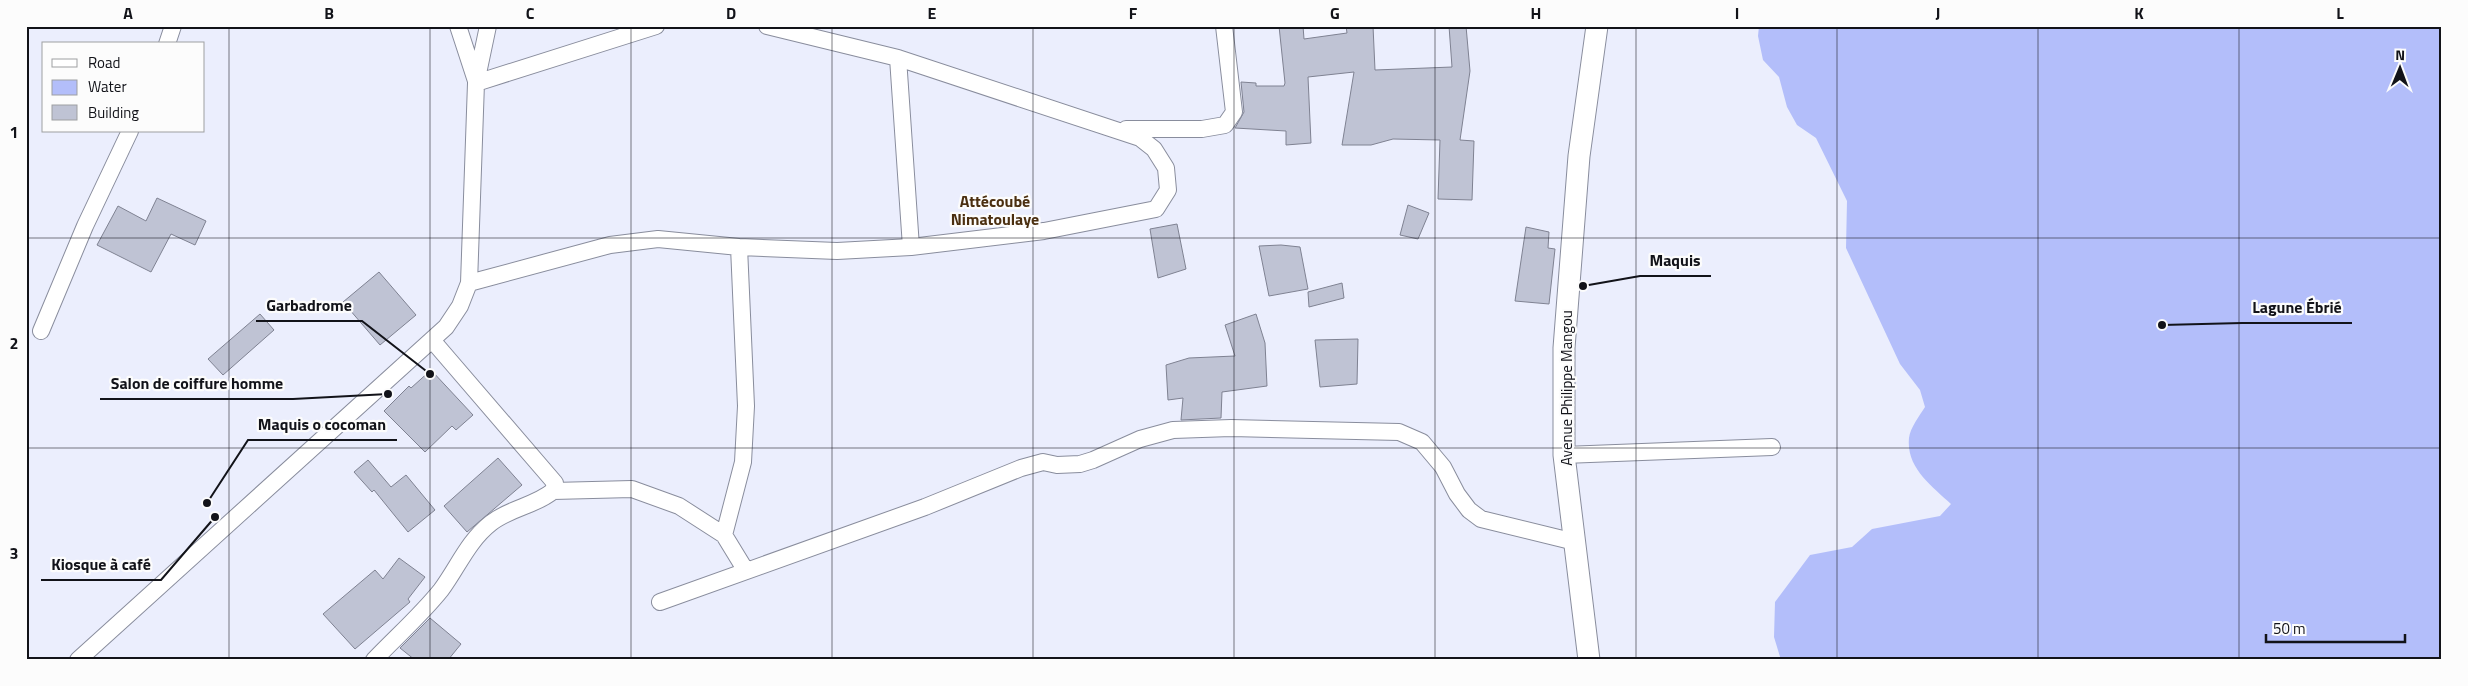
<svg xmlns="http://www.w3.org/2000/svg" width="2468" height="686" font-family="'Titillium Web',sans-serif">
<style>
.water{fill:#b3befa}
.building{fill:#bfc3d4;stroke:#7f8292}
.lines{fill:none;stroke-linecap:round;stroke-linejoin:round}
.minor-casing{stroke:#898d9d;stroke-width:18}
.tertiary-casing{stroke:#898d9d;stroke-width:23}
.minor{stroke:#fff;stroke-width:16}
.tertiary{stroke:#fff;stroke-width:21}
.grid{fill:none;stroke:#121319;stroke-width:1;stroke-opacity:0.55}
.labels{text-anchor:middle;stroke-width:4.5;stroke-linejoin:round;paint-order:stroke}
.street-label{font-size:15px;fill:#121319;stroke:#fcfcfc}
.neighbourhood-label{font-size:16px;font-weight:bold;fill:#4b2f10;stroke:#fcfcfc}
.leader{fill:none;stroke:#121319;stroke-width:2}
.callout-dot{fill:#121319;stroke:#fcfcfc;stroke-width:2}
.callout-label{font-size:16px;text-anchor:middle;font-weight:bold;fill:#121319;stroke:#fcfcfc;stroke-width:4.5;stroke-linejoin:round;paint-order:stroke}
.neatline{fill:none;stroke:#121319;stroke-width:2}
.grid-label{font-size:16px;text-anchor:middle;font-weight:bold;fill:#121319}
</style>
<rect width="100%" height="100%" fill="#ebeefd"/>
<path class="water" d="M1759 26H2442V660H1781L1774 637 1775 602 1810 555 1852 547 1872 529 1940 516 1951 504C1932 486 1906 468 1909 438 1910 428 1920 415 1925 407L1920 390 1900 364 1846 248 1847 201 1816 138 1797 125 1787 107 1779 77 1763 60 1758 36Z"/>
<path class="building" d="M1279 26H1303L1304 39 1347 33 1346 26H1373L1375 70 1452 67 1449 26H1466L1470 71 1460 140 1474 141 1472 200 1438 199 1440 140 1393 139 1371 145H1342L1354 72 1308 77 1311 143 1286 145V131L1235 128 1244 112 1241 82 1256 83V86H1284L1285 83Z
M157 198 206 221 195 245 171 234 151 272 97 245 118 206 146 221Z
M1408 205 1429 213 1418 239 1400 235Z
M1177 224 1186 269 1158 278 1150 229Z
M1526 227 1549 232 1548 248 1555 249 1549 304 1515 301Z
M1281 245 1300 247 1308 289 1269 296 1259 246Z
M379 272 416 315 380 345 343 302Z
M1342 283 1344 298 1309 307 1308 292Z
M260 314 274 330 223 375 208 359Z
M1256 314 1265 343 1267 386 1222 392 1221 418 1181 420 1183 398 1168 400 1166 365 1189 358 1235 356 1225 325Z
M1358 339 1357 384 1320 387 1315 340Z
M431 370 473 415 456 430 452 426 425 452 384 411 409 386 411 388Z
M498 458 522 485 467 532 444 506Z
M368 460 391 487 406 475 435 510 408 532 374 490 372 492 354 472Z
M399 558 425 577 408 599 410 602 355 649 323 614 375 570 383 579Z
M430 618 461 644 448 660H415L400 648Z"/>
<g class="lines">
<g class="minor-casing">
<path id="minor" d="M458 26 476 81
M167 44 173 26
M898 58 911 247
M476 83 656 26
M1126 129H1202L1225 125 1234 112 1224 26
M469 283 610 245 658 239 739 247 837 251 911 247 1044 231 1156 209 1168 190 1166 168 1154 149 1140 138 898 58 767 26
M41 331 85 226 130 131
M432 340 555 483 553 491
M1564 455 1772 447
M724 535 743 462 746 406 739 247
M660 602 925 507 1021 468 1043 462 1057 465 1080 464 1093 460 1140 439 1173 430 1231 428 1399 432 1422 442 1443 467 1457 494 1469 510 1481 519 1575 542
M78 660 446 327 460 306 469 283 476 83 488 26
M374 660C397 636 421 615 441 590 458 567 468 541 491 523 510 508 535 506 553 491L632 489 679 506 724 535 746 571"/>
</g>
<g class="tertiary-casing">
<path id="tertiary" d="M1589 660 1564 455V348L1579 156 1597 26"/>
</g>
<use href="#minor" class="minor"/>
<use href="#tertiary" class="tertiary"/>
</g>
<path class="grid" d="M229 26V660M430 26V660M631 26V660M832 26V660M1033 26V660M1234 26V660M1435 26V660M1636 26V660M1837 26V660M2038 26V660M2239 26V660M26 238H2442M26 448H2442"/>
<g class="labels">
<g class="street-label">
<text transform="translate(1567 388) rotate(-90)" y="5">Avenue Philippe Mangou</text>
</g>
<g class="neighbourhood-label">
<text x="995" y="207">Attécoubé<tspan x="995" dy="18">Nimatoulaye</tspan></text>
</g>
</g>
<path class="leader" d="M1583 286L1640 276H1711M430 374L362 321H256M2162 325L2242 323H2352M388 394L293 399H100M207 503L248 440H397M215 517L161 580H41"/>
<g class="callout-dot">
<circle cx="1583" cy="286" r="5"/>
<circle cx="430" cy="374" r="5"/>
<circle cx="2162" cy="325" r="5"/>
<circle cx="388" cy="394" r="5"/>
<circle cx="207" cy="503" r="5"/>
<circle cx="215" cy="517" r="5"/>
</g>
<g class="callout-label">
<text x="1675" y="266">Maquis</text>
<text x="309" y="311">Garbadrome</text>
<text x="2297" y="313">Lagune Ébrié</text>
<text x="197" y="389">Salon de coiffure homme</text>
<text x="322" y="430">Maquis o cocoman</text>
<text x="101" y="570">Kiosque à café</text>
</g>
<rect width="2468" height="686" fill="none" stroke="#fcfcfc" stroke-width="55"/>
<rect x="42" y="42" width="162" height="90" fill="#fcfcfc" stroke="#9e9fa1"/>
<rect x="52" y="59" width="25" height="8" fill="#ffffff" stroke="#9e9fa1"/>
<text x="88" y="68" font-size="15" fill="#121319">Road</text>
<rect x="52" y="80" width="25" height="15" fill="#b3befa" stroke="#9e9fa1"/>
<text x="88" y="92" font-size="15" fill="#121319">Water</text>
<rect x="52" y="105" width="25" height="15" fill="#bfc3d4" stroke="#9e9fa1"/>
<text x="88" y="118" font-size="15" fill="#121319">Building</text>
<g transform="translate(2400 68) rotate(1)" stroke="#fcfcfc" stroke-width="4" paint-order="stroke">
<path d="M0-4L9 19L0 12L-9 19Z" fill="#121319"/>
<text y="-8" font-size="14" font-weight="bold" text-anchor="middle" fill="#121319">N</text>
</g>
<path d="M2266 634v8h139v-8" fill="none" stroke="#121319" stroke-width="2.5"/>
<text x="2273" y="634" font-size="15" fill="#121319" stroke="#fcfcfc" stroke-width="4" paint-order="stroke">50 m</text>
<rect x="28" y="28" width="2412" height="630" class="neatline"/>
<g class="grid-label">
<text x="128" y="19">A</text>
<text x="329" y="19">B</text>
<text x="530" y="19">C</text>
<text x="731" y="19">D</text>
<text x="932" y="19">E</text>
<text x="1133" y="19">F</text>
<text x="1335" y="19">G</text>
<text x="1536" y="19">H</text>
<text x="1737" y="19">I</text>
<text x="1938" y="19">J</text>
<text x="2139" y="19">K</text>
<text x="2340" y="19">L</text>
<text x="14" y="138">1</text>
<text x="14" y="349">2</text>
<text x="14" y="559">3</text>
</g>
</svg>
